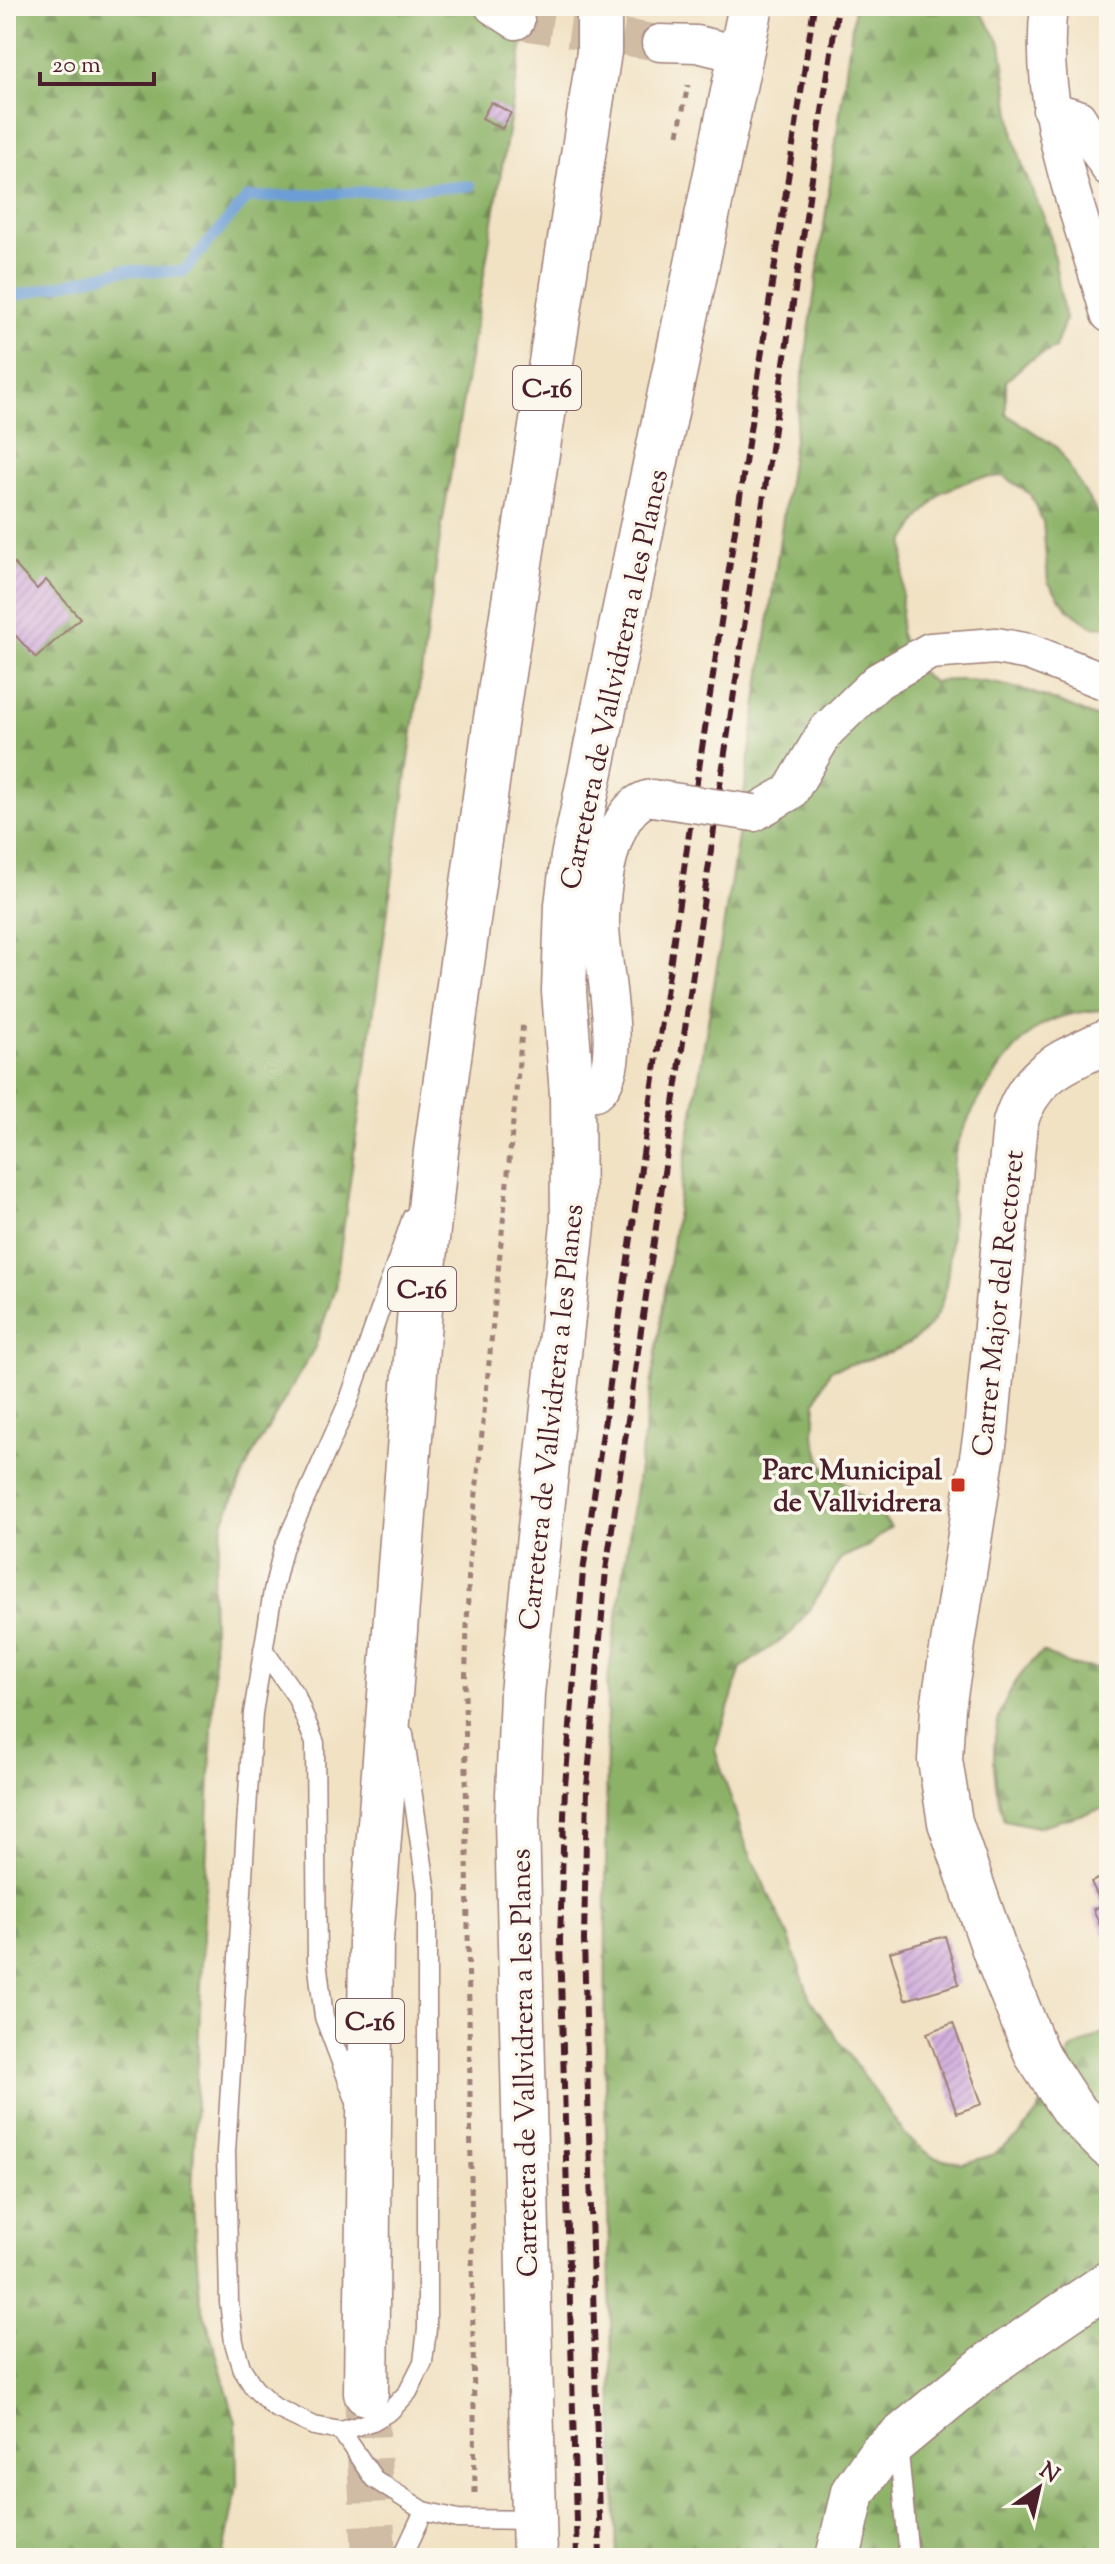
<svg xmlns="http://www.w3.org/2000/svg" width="1115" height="2564" font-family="'Sorts Mill Goudy',serif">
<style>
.forest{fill:url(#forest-firs);stroke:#6b684a;stroke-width:2}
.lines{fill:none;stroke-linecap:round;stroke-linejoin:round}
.stream{stroke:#6c9dd6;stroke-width:11}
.building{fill:url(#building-hatch)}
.street-tunnel{stroke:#d0bba5;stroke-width:36;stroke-dasharray:36 18;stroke-linecap:butt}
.highway-tunnel{stroke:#d0bba5;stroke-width:44;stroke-dasharray:44 22;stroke-linecap:butt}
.lane-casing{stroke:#9e8078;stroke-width:21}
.street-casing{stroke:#9e8078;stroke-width:39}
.secondary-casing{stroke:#9e8078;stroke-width:47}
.highway-casing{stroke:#9e8078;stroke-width:47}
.path{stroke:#9e8078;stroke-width:5;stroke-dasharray:6 6;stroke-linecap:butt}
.lane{stroke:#fff;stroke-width:18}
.street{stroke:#fff;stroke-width:36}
.secondary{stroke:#fff;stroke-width:44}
.highway{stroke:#fff;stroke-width:44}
.rail{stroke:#4a1f2b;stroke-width:6;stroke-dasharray:12 6;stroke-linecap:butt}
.street-bridge-casing{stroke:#9e8078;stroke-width:39;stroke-linecap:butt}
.street-bridge{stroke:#fff;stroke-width:36}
.poi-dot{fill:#c8321e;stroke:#fbf7ec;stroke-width:3}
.labels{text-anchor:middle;stroke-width:7;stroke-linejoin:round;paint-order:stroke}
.shield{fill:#fbf7ec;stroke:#7f6065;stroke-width:2}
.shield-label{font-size:26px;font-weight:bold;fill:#4a1f2b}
.street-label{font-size:28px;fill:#4a1f2b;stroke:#fbf7ec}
.poi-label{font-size:28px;font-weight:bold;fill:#4a1f2b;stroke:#fbf7ec;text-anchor:end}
</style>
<defs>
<pattern id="forest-firs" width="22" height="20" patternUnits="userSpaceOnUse" patternTransform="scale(2)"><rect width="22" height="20" fill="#8cb268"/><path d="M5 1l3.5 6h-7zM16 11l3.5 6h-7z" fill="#749056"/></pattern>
<pattern id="building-hatch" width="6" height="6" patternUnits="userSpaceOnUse" patternTransform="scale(2)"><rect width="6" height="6" fill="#cea8db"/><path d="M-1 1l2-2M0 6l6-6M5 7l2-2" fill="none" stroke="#a988b2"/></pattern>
</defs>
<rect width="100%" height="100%" fill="#fbf7ec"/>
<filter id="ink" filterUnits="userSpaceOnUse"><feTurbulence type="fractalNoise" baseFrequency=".0125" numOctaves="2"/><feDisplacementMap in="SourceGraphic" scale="16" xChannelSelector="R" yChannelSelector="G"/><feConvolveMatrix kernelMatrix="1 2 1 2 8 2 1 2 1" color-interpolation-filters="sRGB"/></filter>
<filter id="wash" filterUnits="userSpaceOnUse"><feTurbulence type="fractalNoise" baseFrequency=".006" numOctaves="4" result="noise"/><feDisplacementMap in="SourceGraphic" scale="32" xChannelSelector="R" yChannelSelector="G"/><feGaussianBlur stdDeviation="1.8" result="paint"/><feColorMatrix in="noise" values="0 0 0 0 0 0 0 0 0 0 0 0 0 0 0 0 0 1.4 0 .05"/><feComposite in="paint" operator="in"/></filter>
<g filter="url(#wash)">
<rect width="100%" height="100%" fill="#f1e2c4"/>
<path class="forest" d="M6 6H529L441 531 335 1288 315 1347 251 1457 224 1520 212 1585 214 1683 192 2194 200 2298 236 2422 237 2486 223 2558H6Z
M855 6H972L984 17 1001 44 1014 136 1024 171 1049 229 1065 320 1055 348 1028 361 1006 381V414L1058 448 1109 533V627L1092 626 1067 608 1048 582 1043 522 1030 494 1003 476 973 479 942 492 921 516 905 542 900 634 910 663 932 682C993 672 1054 699 1109 723V1009C1084 1012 1061 1013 1039 1027 1010 1046 958 1124 954 1159 950 1199 955 1283 936 1316 915 1353 866 1359 830 1370L816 1401 814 1435 822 1464 871 1504 891 1527 868 1546 841 1558 810 1609 791 1633 741 1668 715 1750 747 1848 789 1937 810 1999 906 2136 933 2157 962 2164 992 2155 1018 2137 1037 2113 1071 2050 1109 2030V2558H617L605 2094 607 1685 676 1217 738 837Z
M1042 1652 1070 1665 1102 1669 1109 1662V1807L1037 1827 1004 1820C985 1754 990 1699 1042 1652Z"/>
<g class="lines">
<path class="stream" d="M6 298 123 270 183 272 247 198 470 186"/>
</g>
<g id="blocks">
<path class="building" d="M491 102 511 113 502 129 482 118Z
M6 555 37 589 46 580 80 618 36 658 6 625Z
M1109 1874V1946L1093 1909 1102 1905 1091 1882Z
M945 1936 959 1984 905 2000 890 1952Z
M953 2023 982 2104 957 2113 927 2033Z"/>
</g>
</g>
<g filter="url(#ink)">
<use href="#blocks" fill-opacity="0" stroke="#9e8078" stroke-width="2"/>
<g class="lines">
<path class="street-tunnel" d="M516 21 660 43"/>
<path class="highway-tunnel" d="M366 2393 374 2558"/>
<g class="lane-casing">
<path id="lane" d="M263 1649 296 1696 315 1743 317 1960 324 2017 356 2102
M404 1734 427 1892V2329L423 2362 408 2392 390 2411 373 2421 341 2431 314 2426 274 2407 254 2388 241 2367 234 2342 229 2302 226 2152 253 1713 273 1591 283 1549 348 1403 412 1217
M341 2431 374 2479 424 2511 402 2558
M898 2442 909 2558
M424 2511 458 2519 534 2520"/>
</g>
<g class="street-casing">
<path id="street" d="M493 6 516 21
M1049 6C1036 112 1081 214 1109 314
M660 43 697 44 743 55
M1051 110 1078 118 1109 168
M754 813 790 792 826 731 878 681 930 651 996 646 1029 652 1109 683
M572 1094 596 1092C628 1068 601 962 601 925 600 890 611 803 652 798"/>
</g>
<g class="secondary-casing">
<path id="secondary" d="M1109 1040C1064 1062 1031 1071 1015 1123L986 1432 943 1708 940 1760 950 1822 995 1952 1037 2055 1073 2110 1109 2146
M535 2558 517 1820 522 1693 573 1225 572 1094 564 991 567 905 573 857 751 6
M838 2558 853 2492 880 2454 987 2366 1109 2283"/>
</g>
<g class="highway-casing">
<path id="highway" d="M366 2393 371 1940 420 1308 436 1151 495 725 599 52V6"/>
</g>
<path class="path" d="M678 134 688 85
M475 2493 465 1691 469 1563 523 1022"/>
<use href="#lane" class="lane"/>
<use href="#street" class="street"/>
<use href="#secondary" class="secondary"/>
<use href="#highway" class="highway"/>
<path class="rail" d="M696 788 814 6
M719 792 838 6
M577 2558 560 1940 565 1786 583 1572 692 813
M600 2558 584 1940 587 1787 606 1570 716 816"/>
<g class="street-bridge-casing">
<path id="street-bridge" d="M652 798 754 813"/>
</g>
<use href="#street-bridge" class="street-bridge"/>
</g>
</g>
<rect class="poi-dot" x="950" y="1477" width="16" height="16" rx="4"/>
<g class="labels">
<g class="shield">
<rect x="513" y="366" width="68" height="44" rx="6"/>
<rect x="388" y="1267" width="68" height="44" rx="6"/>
<rect x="336" y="1999" width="68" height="44" rx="6"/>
</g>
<g class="shield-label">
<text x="547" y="397">C-16</text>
<text x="422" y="1298">C-16</text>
<text x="370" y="2030">C-16</text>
</g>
<g class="street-label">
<text transform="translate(613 679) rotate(-78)" y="10">Carretera de Vallvidrera a les Planes</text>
<text transform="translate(997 1303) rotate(-84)" y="10">Carrer Major del Rectoret</text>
<text transform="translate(550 1417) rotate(-84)" y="10">Carretera de Vallvidrera a les Planes</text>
<text transform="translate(523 2063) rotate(-91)" y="10">Carretera de Vallvidrera a les Planes</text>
</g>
<g class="poi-label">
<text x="942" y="1479">Parc Municipal<tspan x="942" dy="32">de Vallvidrera</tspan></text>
</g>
</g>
<rect width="1115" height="2564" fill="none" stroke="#fbf7ec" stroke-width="32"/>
<g transform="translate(1039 2488) rotate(34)" stroke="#fbf7ec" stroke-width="6" paint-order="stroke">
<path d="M0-6L14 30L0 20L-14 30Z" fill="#4a1f2b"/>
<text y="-12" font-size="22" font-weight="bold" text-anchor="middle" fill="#4a1f2b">N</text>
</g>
<path d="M40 72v12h114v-12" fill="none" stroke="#4a1f2b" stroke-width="4"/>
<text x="52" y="72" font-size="24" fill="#4a1f2b" stroke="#fbf7ec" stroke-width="6" paint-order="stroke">20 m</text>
</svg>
